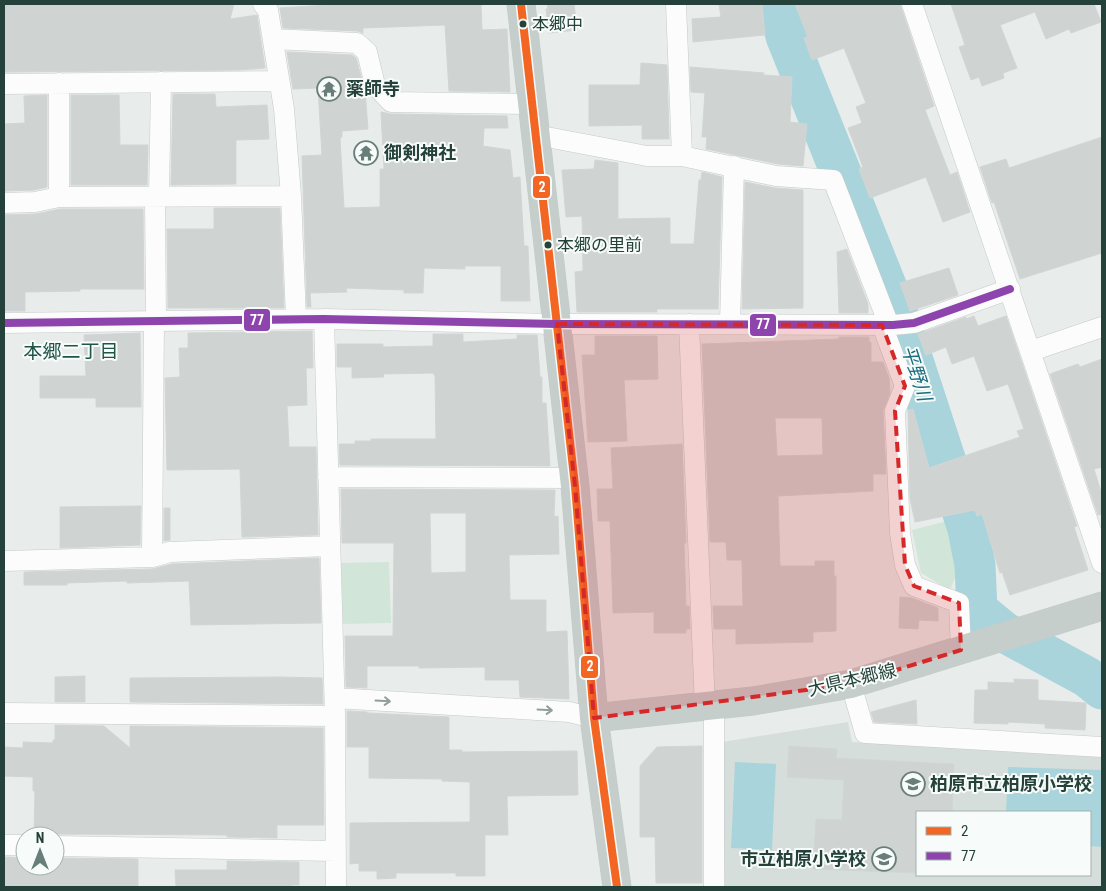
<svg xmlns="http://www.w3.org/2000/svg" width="1106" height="891" font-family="'Roboto Condensed','Noto Sans JP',sans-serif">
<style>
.built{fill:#d6dedb;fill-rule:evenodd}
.green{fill:#d1e6d8}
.water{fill:#a9d4db}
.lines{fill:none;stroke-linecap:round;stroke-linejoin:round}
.river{stroke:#a9d4db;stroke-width:41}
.building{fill:#cfd4d2;stroke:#d1d6d4;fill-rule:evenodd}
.minor-casing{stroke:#c5cac8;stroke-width:21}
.trunk-casing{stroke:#c3ccc9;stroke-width:29}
.minor{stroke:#fcfcfc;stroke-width:20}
.trunk{stroke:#c6cecc;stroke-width:28}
.bus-1-casing{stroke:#f7fbf9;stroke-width:11}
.bus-2-casing{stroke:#f7fbf9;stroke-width:11}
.bus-1{stroke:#f26522;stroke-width:8}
.bus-2{stroke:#8e44ad;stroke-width:8}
.oneway{stroke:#909f9b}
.marked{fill:#d62828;fill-opacity:0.2;stroke:#d62828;stroke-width:4;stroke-dasharray:10 6;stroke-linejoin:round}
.bus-dot{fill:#24423a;stroke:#f7fbf9;stroke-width:2}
.labels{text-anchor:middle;stroke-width:4;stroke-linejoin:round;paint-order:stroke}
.bus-label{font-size:17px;fill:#24423a;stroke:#f7fbf9;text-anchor:start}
.poi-label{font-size:18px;font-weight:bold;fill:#24423a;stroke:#f7fbf9;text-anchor:start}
.street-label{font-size:18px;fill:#24423a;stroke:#f7fbf9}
.neighbourhood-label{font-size:19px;fill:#1f5548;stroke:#f7fbf9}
.water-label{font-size:19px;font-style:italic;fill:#1c6f80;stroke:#f7fbf9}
.line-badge{stroke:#f7fbf9;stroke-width:2}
.badge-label{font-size:14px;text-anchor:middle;font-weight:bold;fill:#fff}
</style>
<rect width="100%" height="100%" fill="#e8edeb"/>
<path class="built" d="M848 722 852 742 1102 756V887H725L722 742ZM917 812H1090V875H917Z"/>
<path class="green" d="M951 520 960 565 950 590 921 573 912 530Z
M389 562 391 623 343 624 341 563Z"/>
<path class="water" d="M735 762 776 764 772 850 731 848Z
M1008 767 1102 770V847L1090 846V812H1006Z"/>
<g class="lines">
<path class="river" d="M778 4 786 36 899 318 968 529 975 565 977 610 1004 632 1087 677 1102 689"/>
</g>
<path class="building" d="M4 4H234L230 19 257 15 265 68 240 70 4 72Z
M328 4H481L482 30 507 29 510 92 449 91 445 25 363 28V33L358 31 283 28 280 8 328 5Z
M547 4H574L577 30 549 33 546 9H548Z
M719 4H762L765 35 693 42 692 19 721 17Z
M795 4H900L934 106 925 110 950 175 957 172 970 212 943 222 926 177 870 198 859 169 863 167 848 128 862 123 856 107 866 103 844 48 812 60 804 38 808 37Z
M951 4H1094L1101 22 1071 33 1069 29 1046 39 1035 12 1000 25 1017 68 1003 73 1004 78 982 86 979 77 971 80 959 47 965 45Z
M287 52 352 55 356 58 365 91 368 129 342 131V137L340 138 344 208 380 207V169H384L381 112 391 114 507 116 508 128H484L483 146 510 150 513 178 520 177 524 246H528L530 301H501V266H465V269L424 268 423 293H404V290L346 288 347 292 310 293 311 307H307L302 156 322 155 318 88 293 89Z
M641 63 667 65 669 139H642V125L589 126V85H640Z
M690 67 764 73 763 75 792 77 790 122 807 124 803 166 778 164 706 149 707 137H702L705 93 691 92Z
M173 94H215L216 107 267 105 269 139 236 140V184L171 185Z
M47 95V187L34 190 4 191V124L25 123 24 96Z
M71 95H119L120 145H148L147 185H71Z
M1102 137V253L1020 279 994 202 992 203 980 167 1006 159 1009 168Z
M595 160 618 163V219L670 218V244H694L699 180H701L702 172 722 177 718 309H657V312H577L575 272 583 271 582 216 566 217 562 170 594 169Z
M745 182 775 188 803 190V308L742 309Z
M214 208H280L284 308H168L167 229H214Z
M60 209H143L144 289H80V291L25 292V311H4V215L36 214Z
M847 249 868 304V313H839L837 252Z
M949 268 958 295 910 311 900 283Z
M974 316 978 326 1006 316 1077 526 1074 527 1088 570 1010 595 1002 572 1000 573 982 514 977 516 975 510 915 522 910 499 908 410 913 409 929 468 1020 437 1017 431 1024 429 1008 384 987 391 974 356 952 364 946 347 926 355 918 334 966 317V319Z
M312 331 313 368H306L307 405 287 406 289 447H316L318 535 242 537 240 469 167 470 165 378 180 377 179 348H188V333Z
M140 333 141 407H96V398H40V376H86L84 335Z
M433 334H463V342L517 339V335H537L540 377H542V403H546L550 466 340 465 339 444H355V441H371V439H436L435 376 433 373 383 374 384 377 352 378V367H337V344H383V347L433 346Z
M595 336H657L658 379 624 380 627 441 588 442 582 355H595Z
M839 337H869V342H871V362H883L889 378 890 393 883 411 886 474H873V491L778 496 780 566H815V561H834V576H836V631L813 632V642L736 644V629H714L713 606H743L742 560H727L726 542H710L702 344 839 339ZM775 418H822L823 455 777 456Z
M1102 359V467L1094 469 1102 495V514L1098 515 1050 374 1078 364 1080 367Z
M682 444 686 543H684L686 606H689L690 629H686V633H654V612L613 613 610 521H598L597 489H613L611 448Z
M341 489 555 490 554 517 558 516 559 554 509 555 510 600H546V632L567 631 569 699 520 697 519 680H485V667L419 668V666H367V688L346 687 345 636H393L394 543H342ZM430 513H466V572L431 573Z
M141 506 140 545 60 548V507Z
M164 508H170V540L164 541Z
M319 558 321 623 191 625 189 581 127 583V581L67 583V585H24V572L152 569 172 564Z
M900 597 912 598 938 608V621L919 620 918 629 899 628Z
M85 676V702H55V677Z
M280 677 322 678 323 704 130 702V678Z
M1014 679 1038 680V700L1086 703 1085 730 1045 728V724L1008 722V724L974 723 975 690H988V682L1014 683Z
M916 700 917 724 874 722 871 712Z
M347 711 367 712V713L449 717V750H462V752L577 751 578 795 507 796 508 835H485V876H456V873H396V878L377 879V871H359V863L350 864V823L470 822V782L442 781V779L369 778V747H347Z
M55 725 104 726 130 748V726L323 728 324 825H277V838L227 837V835L55 834 49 836H34L35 791H33V777L4 776V747L23 748V742L53 743V740H55Z
M702 746V883H656L655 837H640V766L657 747Z
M789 746 837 749 836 758 954 764 952 812H917V873L813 869 816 819 842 820 844 780 787 777Z
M4 857 25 858V866H55V858L138 859V887H4Z
M227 861 299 862V885H292V887H176L175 870H227Z"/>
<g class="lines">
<g class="minor-casing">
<path id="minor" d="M263 4 268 10 284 109 291 196 296 319
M676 4 682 156
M912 4 1102 563
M273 39 357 43 367 52 375 85 391 102 532 104
M4 84 279 81
M536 135 647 156H682L776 176 833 180 889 325
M155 196 156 321
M159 196 161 82
M59 197V83
M4 203 35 202 59 197 291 196
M324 319 335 716 336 887
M4 323 324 319 557 324 893 325 914 323 1010 289
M689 324 705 707
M730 324 734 166
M882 325 905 386 895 411 900 533 905 565 914 586 959 603 961 650
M1031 351 1102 327
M328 477 574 478
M152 557 154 321
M4 561 152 557 170 552 330 546
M851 684 865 733 1102 747
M335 698 569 712 594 718
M714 705V887
M4 713 335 716
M4 845H25
M55 846 336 851"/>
</g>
<g class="trunk-casing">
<path id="trunk" d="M521 4 575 486 594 718 617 887
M594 718 753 701 851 684 1102 606"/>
</g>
<use href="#minor" class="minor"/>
<use href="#trunk" class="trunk"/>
<g class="bus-1-casing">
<path id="bus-1" d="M521 4 575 486 594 718 617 887"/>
</g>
<g class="bus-2-casing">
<path id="bus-2" d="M4 323 324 319 557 324 893 325 914 323 1010 289"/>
</g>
<use href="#bus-1" class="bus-1"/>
<use href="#bus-2" class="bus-2"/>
</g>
<defs><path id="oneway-shaft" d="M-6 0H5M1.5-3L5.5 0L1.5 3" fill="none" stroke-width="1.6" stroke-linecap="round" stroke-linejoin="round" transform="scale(1.25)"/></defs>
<g class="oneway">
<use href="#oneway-shaft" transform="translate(383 701) rotate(3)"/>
<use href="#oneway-shaft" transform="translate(545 710) rotate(3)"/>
</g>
<path class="marked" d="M557 324 882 325 905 386 895 411 905 565 914 586 959 603 961 650 851 684 594 718 575 486Z"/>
<defs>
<g id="temple-ring" transform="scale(1.25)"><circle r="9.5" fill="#f7fbf9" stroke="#697e78" stroke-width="1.5"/><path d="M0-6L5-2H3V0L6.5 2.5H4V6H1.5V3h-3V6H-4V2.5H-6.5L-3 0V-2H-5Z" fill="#697e78"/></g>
<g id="school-ring" transform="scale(1.25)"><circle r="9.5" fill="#f7fbf9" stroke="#697e78" stroke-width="1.5"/><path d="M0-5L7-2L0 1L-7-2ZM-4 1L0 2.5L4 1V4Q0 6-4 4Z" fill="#697e78"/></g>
</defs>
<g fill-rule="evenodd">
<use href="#temple-ring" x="329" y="89"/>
<use href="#temple-ring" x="366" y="153"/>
<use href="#school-ring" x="913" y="784"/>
<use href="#school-ring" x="884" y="859"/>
</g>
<g class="bus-dot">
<circle cx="523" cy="24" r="4.5"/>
<circle cx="548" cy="245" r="4.5"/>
</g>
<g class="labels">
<g class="bus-label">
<text x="532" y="30">本郷中</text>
<text x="557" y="251">本郷の里前</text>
</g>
<g class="poi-label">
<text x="346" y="95">薬師寺</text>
<text x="384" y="159">御剣神社</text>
<text x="930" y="790">柏原市立柏原小学校</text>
<text x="866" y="865" text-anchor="end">市立柏原小学校</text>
</g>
<g class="street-label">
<text transform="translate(852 680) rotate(-13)" y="6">大県本郷線</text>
</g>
<g class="neighbourhood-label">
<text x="71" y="358">本郷二丁目</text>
</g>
<g class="water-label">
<text transform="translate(917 373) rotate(72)" y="7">平野川</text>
</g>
</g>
<g class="line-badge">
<rect x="532" y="175" width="19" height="24" rx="5" fill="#f26522"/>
<rect x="243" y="308" width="28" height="24" rx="5" fill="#8e44ad"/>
<rect x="749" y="313" width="28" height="24" rx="5" fill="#8e44ad"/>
<rect x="580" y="655" width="19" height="24" rx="5" fill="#f26522"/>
</g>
<g class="badge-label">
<text x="542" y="192">2</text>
<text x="257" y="325">77</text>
<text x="763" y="329">77</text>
<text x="590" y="671">2</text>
</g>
<rect width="1106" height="891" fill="none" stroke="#24423a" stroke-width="10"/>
<rect x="916" y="811" width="175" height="65" fill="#f7fbf9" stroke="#a3b1ad"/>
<rect x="926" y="827" width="25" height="8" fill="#f26522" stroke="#a3b1ad"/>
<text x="961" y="836" font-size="15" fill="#24423a">2</text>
<rect x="926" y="852" width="25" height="8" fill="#8e44ad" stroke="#a3b1ad"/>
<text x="961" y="861" font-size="15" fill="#24423a">77</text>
<g transform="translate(40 851)"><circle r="24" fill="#f7fbf9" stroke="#a3b1ad"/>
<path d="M0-4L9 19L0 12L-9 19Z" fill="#697e78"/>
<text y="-8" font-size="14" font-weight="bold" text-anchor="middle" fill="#24423a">N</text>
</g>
</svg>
